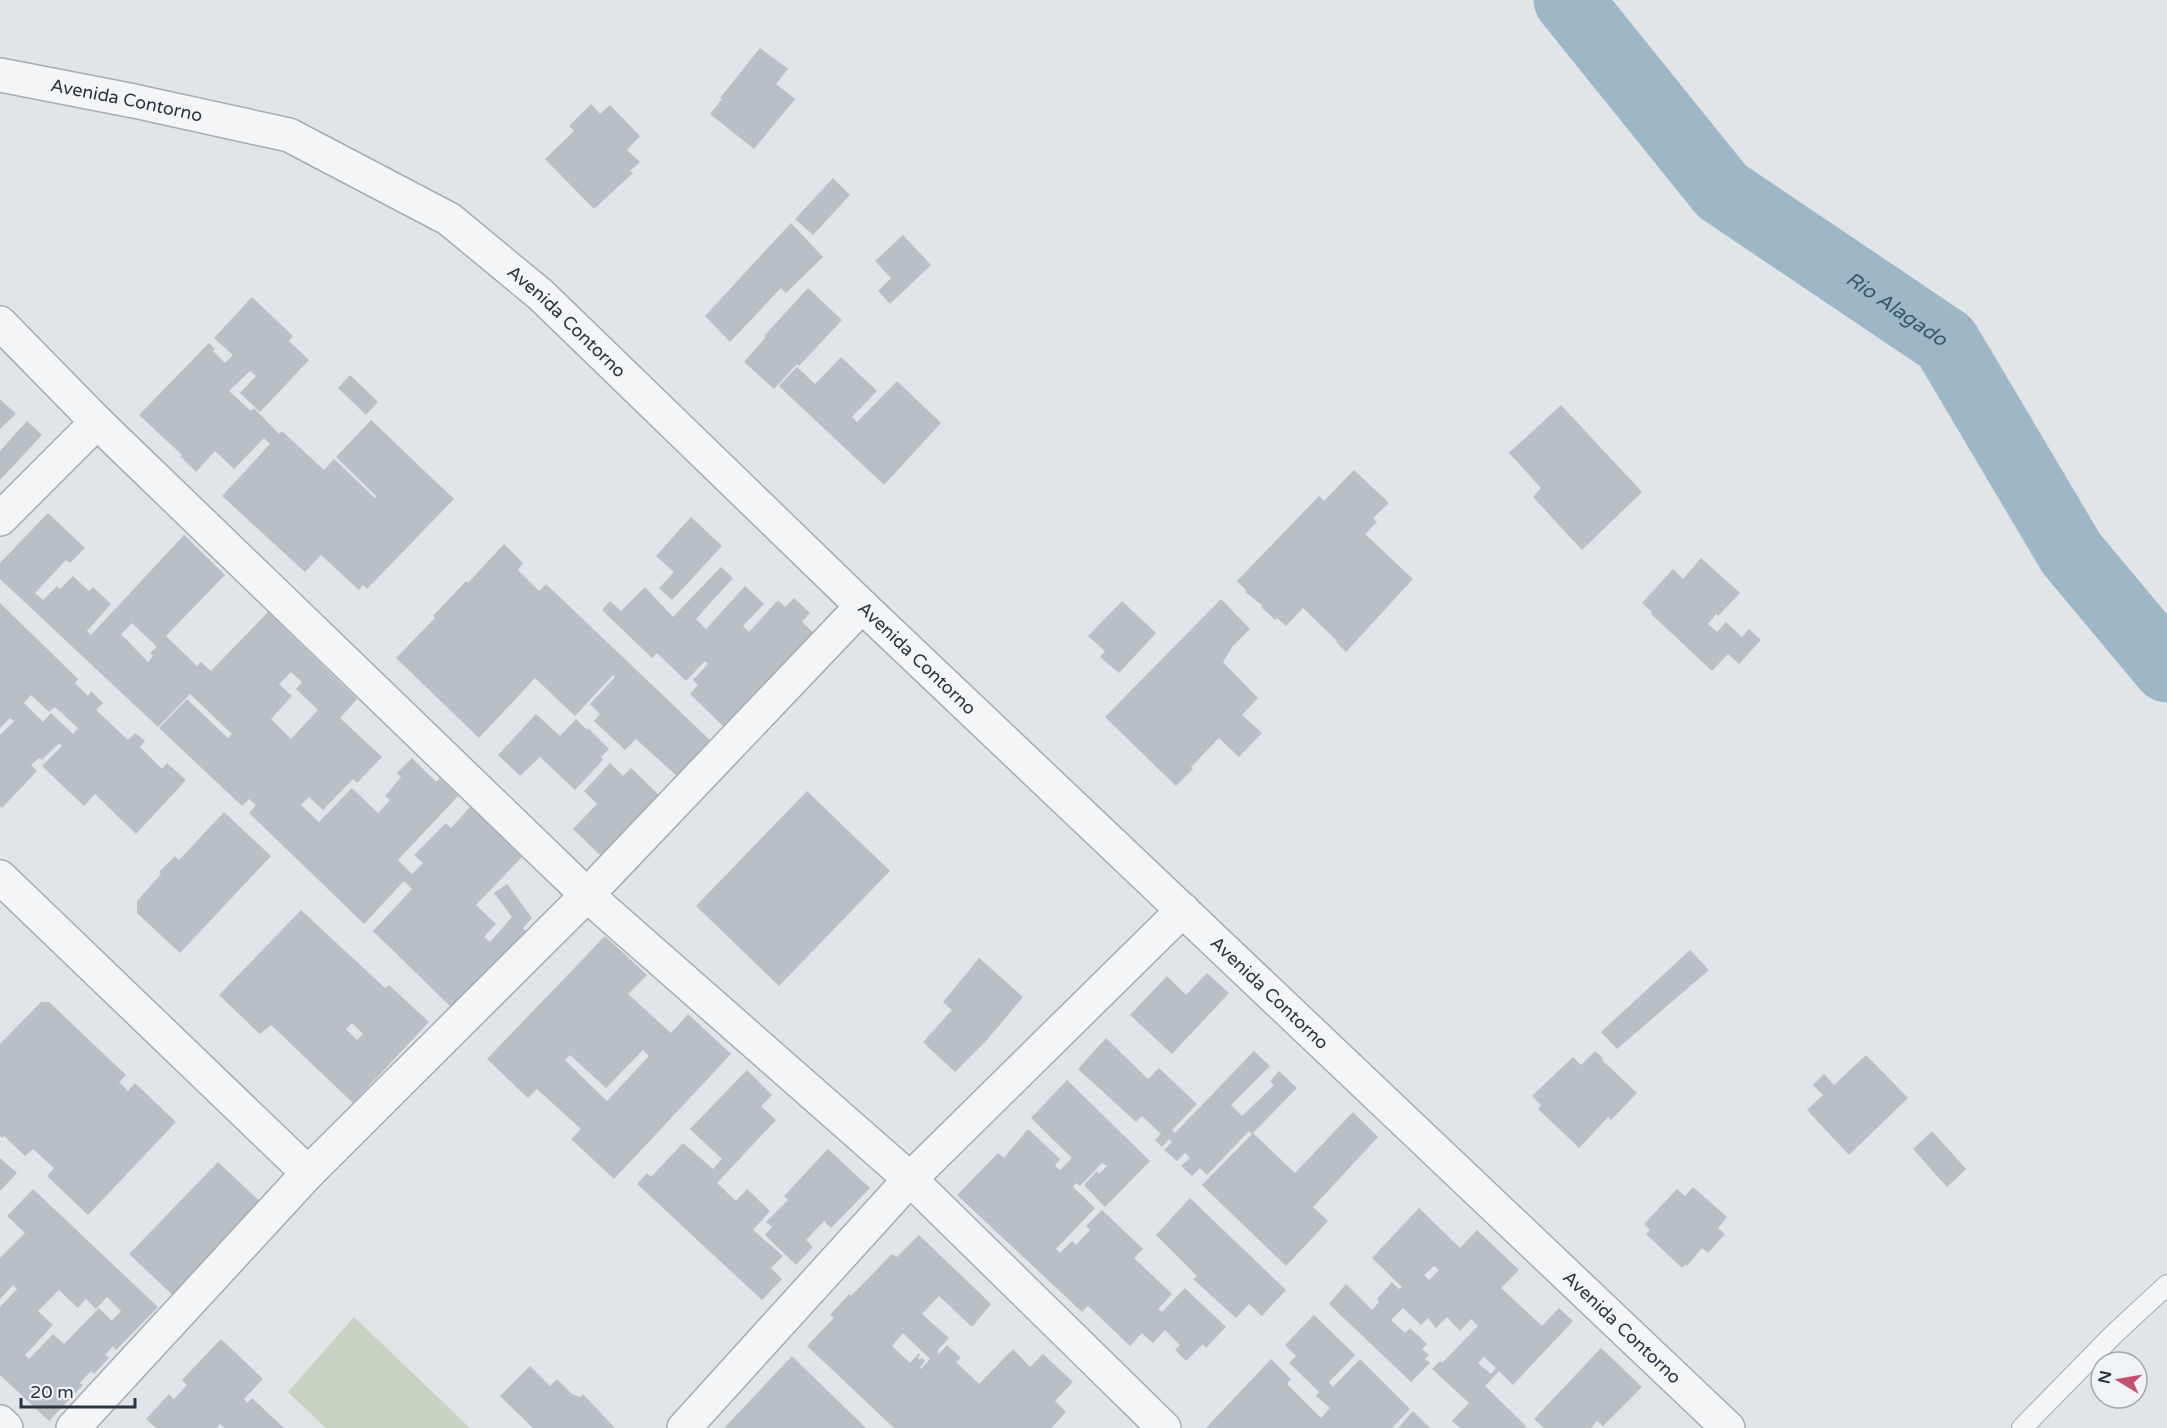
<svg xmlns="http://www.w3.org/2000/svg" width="2167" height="1428" font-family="'Varela Round',sans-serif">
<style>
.green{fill:#c8d2c2}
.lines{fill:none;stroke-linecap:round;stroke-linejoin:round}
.river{stroke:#9eb7c6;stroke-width:69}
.building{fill:#b8bfc5;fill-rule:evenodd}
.service-casing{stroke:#a6acb2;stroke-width:22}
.minor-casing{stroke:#a6acb2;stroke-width:36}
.service{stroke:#f3f5f7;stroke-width:20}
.minor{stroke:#f3f5f7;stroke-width:33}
.labels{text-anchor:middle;stroke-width:5;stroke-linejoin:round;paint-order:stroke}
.street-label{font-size:18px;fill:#2a343f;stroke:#f0f3f6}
.water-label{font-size:20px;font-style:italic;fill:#375870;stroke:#f0f3f6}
</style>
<rect width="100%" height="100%" fill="#e1e5e8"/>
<path class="green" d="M354 1317 470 1428H326L288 1392Z"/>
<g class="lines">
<path class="river" id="s1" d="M1568 0 1722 191 1946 342 2071 553 2167 668"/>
</g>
<path class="building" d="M760 48 788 69 776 84 795 99 754 149 710 114 722 99 720 98Z
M591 104 600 114 610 105 640 136 627 150 640 162 630 171 633 173 594 209 545 159 574 131 569 126Z
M833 178 850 195 813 235 795 219Z
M791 223 823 257 786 293 781 288 730 342 705 316Z
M903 235 931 265 890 304 878 291 891 278 875 261Z
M808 288 842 320 799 366 797 364 774 389 744 362 766 337 764 336Z
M252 297 293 336 289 341 309 360 260 412 240 393 256 376 250 371 229 391 251 411 254 408 279 434 282 431 324 470 334 459 375 498 377 497 336 457 371 420 454 499 367 589 363 585 359 590 321 555 305 572 222 496 270 444 264 438 234 469 215 451 196 472 180 456 182 455 139 415 209 343 215 349 213 351 225 363 233 355 214 338Z
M841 357 877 391 852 417 857 422 897 381 941 423 884 485 779 386 797 367 815 384Z
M350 375 378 402 366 415 338 388Z
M0 399 16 414 0 429Z
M1561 405 1642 492 1582 550 1533 497 1541 488 1509 453Z
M27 421 42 435 0 480V451Z
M1354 470 1389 503 1373 518 1377 522 1365 534 1413 579 1346 652 1336 642 1337 641 1303 608 1286 626 1277 618 1275 620 1261 607 1263 606 1245 592 1246 590 1237 581 1319 496 1324 501Z
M48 513 85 548 70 563 66 560 35 593 43 600 57 586 60 589 73 576 89 591 93 587 111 604 87 631 91 635 184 535 225 575 166 636 197 666 201 662 211 671 268 612 357 699 340 718 382 757 357 783 353 779 323 810 309 797 301 805 319 822 352 788 378 813 390 800 385 796 401 777 397 773 412 758 436 782 440 778 458 796 398 860 412 874 423 863 414 855 446 823 451 828 470 807 522 857 476 905 496 924 484 937 490 942 512 917 494 893 507 884 532 918 523 928 527 932 526 934 524 932 520 937 521 938 455 1011 373 931 412 889 404 881 364 924 249 813 256 805 249 799 242 806 159 728 187 699 228 738 232 734 190 694 158 727 0 579V563ZM132 623 157 647 150 653 153 656 148 662 121 634ZM291 672 302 682 296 689 318 710 291 739 271 719 292 696 279 684Z
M691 517 722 546 672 600 659 588 674 572 656 556Z
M504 544 523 563 518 570 539 591 546 584 712 742 678 777 636 739 625 750 594 721 600 714 590 704 615 677 613 675 575 716 535 678 479 738 396 658 435 618 433 616 466 581 468 583Z
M1701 558 1740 593 1718 616 1716 614 1708 624 1717 632 1726 622 1742 637 1749 629 1761 640 1739 664 1728 654 1712 671 1651 614 1652 612 1642 603 1673 569 1683 579Z
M721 567 733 578 696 619 706 629 745 586 764 604 743 626 749 632 778 600 785 607 794 598 810 613 802 622 815 634 726 729 690 694 698 685 693 680 708 664 705 661 686 681 657 653 652 658 602 610 610 601 621 611 645 587 673 617Z
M1221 599 1250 629 1233 646 1223 662 1258 698 1242 715 1262 733 1239 757 1219 738 1191 767 1193 769 1176 786 1105 717Z
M1122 601 1156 633 1119 673 1100 657 1105 651 1088 636Z
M0 603 78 679 75 683 88 696 91 691 103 703 96 710 128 740 135 733 145 741 140 747 162 769 167 763 186 780 136 834 95 794 84 806 42 766 62 746 59 743 42 760 39 758 31 765 37 771 2 808 0 806V735L14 721 10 718 0 728ZM31 695 49 712 55 707 78 728 73 734 51 713 43 722 24 703Z
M536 714 560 736 576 719 587 730 588 728 609 749 601 757 603 760 575 790 540 757 520 776 498 755Z
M610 763 623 776 631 768 660 796 601 856 573 829 597 804 584 791Z
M807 791 890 871 779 986 696 906Z
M224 812 271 856 180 953 137 913V901L161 874 159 872 175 856 179 860Z
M301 910 385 988 389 985 429 1022 353 1103 271 1025 260 1034 219 995ZM352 1023 363 1034 357 1040 346 1029Z
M605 936 647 975 628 994 671 1033 688 1014 731 1054 614 1179 571 1139 581 1129 537 1089 528 1098 487 1059ZM643 1050 649 1056 607 1101 565 1060 570 1055 606 1088Z
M1690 950 1709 970 1617 1049 1601 1032Z
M979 958 1023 997 986 1041 955 1072 923 1042 952 1010 943 1002Z
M1207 973 1229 993 1172 1054 1130 1015 1167 976 1186 995Z
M41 1002H49L126 1075 119 1082 128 1091 135 1083 176 1122 88 1215 47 1176 54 1168 33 1149 25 1156 4 1136 2 1138 0 1136V1044Z
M1106 1038 1148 1079 1159 1068 1197 1104 1172 1130 1175 1133 1254 1051 1270 1066 1231 1105 1242 1116 1274 1085 1270 1081 1279 1071 1297 1088 1257 1129 1252 1134 1249 1131 1207 1175 1200 1168 1192 1176 1181 1166 1190 1158 1185 1153 1177 1161 1164 1150 1172 1142 1169 1139 1162 1147 1155 1140 1161 1134 1142 1116 1136 1122 1078 1069Z
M1595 1051 1603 1058 1602 1060 1637 1093 1611 1120 1608 1117 1579 1148 1538 1109 1541 1105 1532 1096 1573 1057 1581 1065Z
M1866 1055 1908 1098 1849 1155 1807 1110 1823 1095 1813 1085 1824 1074 1834 1085Z
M747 1070 772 1095 761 1106 776 1120 717 1183 736 1201 747 1189 770 1211 753 1230 783 1256 771 1268 782 1279 762 1300 637 1184 647 1173 651 1177 683 1143 713 1169 722 1159 690 1129Z
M1067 1080 1150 1161 1105 1207 1084 1185 1097 1171 1099 1174 1107 1166 1102 1163 1080 1186 1076 1183 1073 1187 1095 1208 1056 1249 1060 1253 1072 1241 1076 1245 1090 1230 1086 1226 1102 1210 1143 1249 1134 1258 1172 1294 1158 1309 1162 1312 1185 1288 1226 1327 1206 1348 1203 1344 1186 1361 1175 1350 1180 1345 1165 1330 1153 1343 1142 1333 1130 1346 1088 1306 1082 1312 957 1195 998 1153 1004 1158 1028 1129 1060 1159 1055 1166 1060 1170 1072 1158 1031 1118Z
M1353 1112 1378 1137 1313 1207 1328 1221 1286 1266 1202 1185 1253 1133 1295 1173Z
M1932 1131 1966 1169 1947 1187 1913 1149Z
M828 1149 870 1188 831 1228 824 1221 806 1240 813 1247 796 1265 765 1235 772 1227 766 1222 788 1200 784 1196Z
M0 1158 17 1173 0 1191Z
M218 1162 267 1208 179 1301 129 1254Z
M1693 1187 1727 1217 1718 1228 1725 1234 1708 1253 1702 1248 1687 1266 1686 1264 1682 1268 1646 1234 1650 1230 1644 1224 1677 1189 1685 1196Z
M33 1189 158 1307 116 1350 113 1346 105 1355 109 1358 94 1374 91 1371 80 1383 83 1385 49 1421 0 1375V1307L17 1289 13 1285 0 1299V1258L25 1233 7 1216ZM59 1290 78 1308 86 1299 96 1309 107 1297 121 1311 112 1321 99 1308 64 1344 53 1334 29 1359 25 1355 53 1325 38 1311Z
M1190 1198 1286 1290 1262 1316 1249 1304 1236 1318 1193 1279 1197 1276 1156 1235Z
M1419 1208 1460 1248 1477 1230 1519 1270 1501 1288 1542 1326 1559 1308 1573 1321 1513 1385 1499 1371 1485 1386 1527 1427 1524 1428H1460L1452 1421 1469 1403 1432 1369 1440 1361 1442 1363 1478 1326 1471 1319 1460 1331 1447 1317 1436 1328 1428 1318 1421 1325 1403 1308 1391 1320 1405 1333 1410 1328 1427 1344 1422 1349 1429 1355 1425 1359 1430 1363 1411 1382 1329 1304 1346 1284 1372 1310 1379 1302 1377 1299 1392 1282 1399 1289 1402 1287 1372 1258ZM1434 1266 1439 1270 1429 1280 1424 1275ZM1484 1357 1496 1368 1491 1374 1478 1363Z
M919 1235 991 1304 972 1327 939 1296 922 1314 949 1338 937 1351 939 1354 947 1345 961 1358 956 1362 979 1384 1013 1349 1030 1367 1043 1354 1073 1382 1055 1401 1066 1412 1051 1428H894L807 1346 834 1318 830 1315 849 1294 851 1296 892 1254 897 1257ZM903 1333 930 1359 921 1369 920 1368 925 1361 922 1358 920 1360 918 1358 920 1355 919 1353 910 1363 892 1346Z
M1314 1315 1355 1355 1329 1382 1333 1387 1360 1359 1410 1409 1392 1428H1206L1271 1359 1291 1379 1287 1384 1321 1418 1330 1408 1316 1396 1319 1392 1289 1363 1296 1356 1285 1345Z
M221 1339 263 1379 244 1399 247 1403 252 1398 284 1428H225L220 1424 217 1428H156L146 1419 169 1394 174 1399 187 1385 182 1380Z
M1601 1348 1642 1387 1603 1426 1597 1421 1591 1428H1544L1534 1419Z
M792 1356 800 1364 866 1428H724Z
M530 1366 550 1386 557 1379 572 1394 580 1397 583 1394 615 1428H533L500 1396Z
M1413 1411 1430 1428H1398Z"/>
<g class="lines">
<g class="service-casing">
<path id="service" d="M2022 1428 2114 1334 2167 1285"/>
</g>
<g class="minor-casing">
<g id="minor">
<path id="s2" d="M0 75 134 101 289 135 449 219 541 295 862 606 1728 1428"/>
<path d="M0 323 97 422 587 895 910 1179 1164 1428"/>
<path d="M0 519 97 422"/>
<path d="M0 877 308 1173"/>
<path d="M0 1422 6 1428"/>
<path d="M73 1428 308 1173 587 895 862 606"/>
<path d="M684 1428 910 1179 1183 910"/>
</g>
</g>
<use href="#service" class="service"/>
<use href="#minor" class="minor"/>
</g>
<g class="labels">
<g class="street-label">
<text dy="6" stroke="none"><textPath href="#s2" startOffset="129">Avenida Contorno</textPath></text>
<text dy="6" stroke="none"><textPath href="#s2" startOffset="632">Avenida Contorno</textPath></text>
<text dy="6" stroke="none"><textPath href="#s2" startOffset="1118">Avenida Contorno</textPath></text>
<text dy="6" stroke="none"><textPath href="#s2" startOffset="1604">Avenida Contorno</textPath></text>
<text dy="6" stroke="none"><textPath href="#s2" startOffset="2090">Avenida Contorno</textPath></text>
</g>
<g class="water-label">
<text dy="7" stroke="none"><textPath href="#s1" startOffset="456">Rio Alagado</textPath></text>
</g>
</g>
<g transform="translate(2119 1380) rotate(281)"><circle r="28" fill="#f0f3f6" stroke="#a1a7ad" stroke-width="1.5"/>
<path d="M0-4.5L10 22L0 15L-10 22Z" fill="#c44f70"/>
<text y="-9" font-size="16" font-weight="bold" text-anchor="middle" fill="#2a343f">N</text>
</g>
<path d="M21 1398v9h114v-9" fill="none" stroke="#2a343f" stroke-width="3"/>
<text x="30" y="1398" font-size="18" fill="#2a343f" stroke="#f0f3f6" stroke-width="4.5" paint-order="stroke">20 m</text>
</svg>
